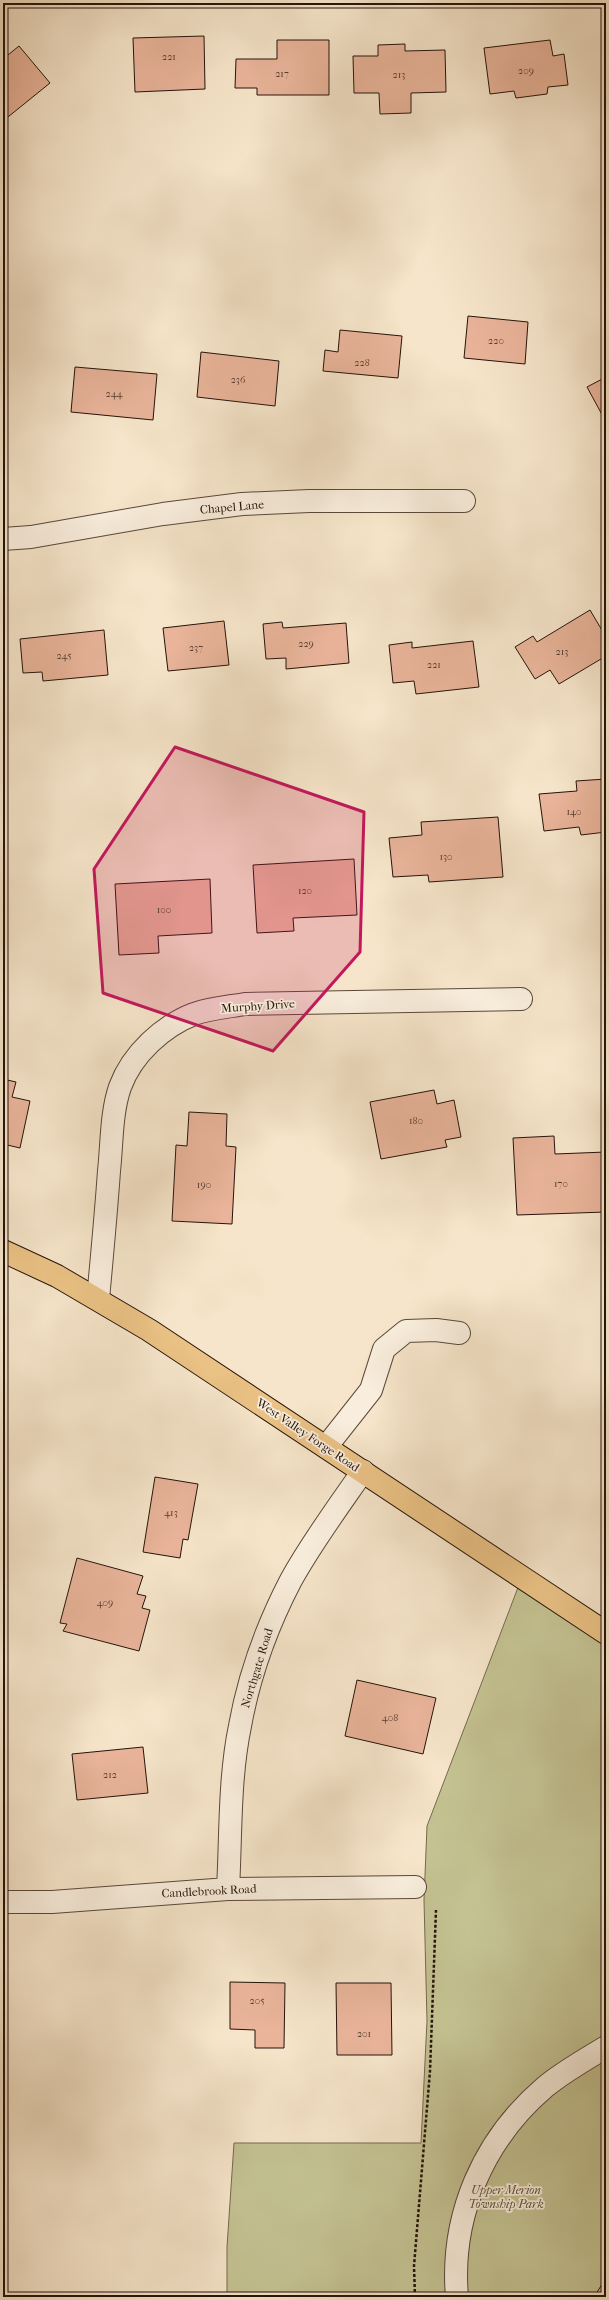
<svg xmlns="http://www.w3.org/2000/svg" width="609" height="2300" font-family="'IM FELL French Canon',serif">
<style>
.green{fill:#c4c292;stroke:#746a4e}
.building{fill:#e9b49a;stroke:#25130a}
.lines{fill:none;stroke-linecap:round;stroke-linejoin:round}
.minor-casing{stroke:#59483a;stroke-width:24}
.major-casing{stroke:#25130a;stroke-width:24}
.path{stroke:#25130a;stroke-width:2.5;stroke-dasharray:3 2;stroke-linecap:butt}
.minor{stroke:#f9eedd;stroke-width:22}
.major{stroke:#ebc285;stroke-width:22}
.marked{fill:#c2185b;fill-opacity:0.2;stroke:#c2185b;stroke-width:3;stroke-linejoin:round}
.labels{text-anchor:middle;stroke-width:3.5;stroke-linejoin:round;paint-order:stroke}
.number-label{font-size:10px;fill:#563b2e}
.street-label{font-size:12px;fill:#25130a;stroke:#f9eedd}
.park-label{font-size:12px;font-style:italic;fill:#5d503a;stroke:#f9eedd}
</style>
<rect width="100%" height="100%" fill="#f6e5ca"/>
<filter id="stains"><feTurbulence type="fractalNoise" baseFrequency=".005" numOctaves="4"/><feColorMatrix values="0 0 0 0 .2 0 0 0 0 .09 0 0 0 0 .02 0 0 0 .5 -.17"/></filter>
<radialGradient id="worn" r=".72"><stop offset=".6" stop-color="#630" stop-opacity="0"/><stop offset="1" stop-color="#630" stop-opacity=".3"/></radialGradient>
<path class="green" d="M522 1577 606 1633V2297H227V2247L234 2143H421L427 2021 424 1900 427 1826Z"/>
<path class="building" d="M204 36 205 89 135 92 133 38Z
M277 40H329V95H257V88H235L236 59H277Z
M550 40 553 56 564 54 568 85 548 87 547 94 516 98 514 91 490 94 484 48Z
M405 44V51L445 50 446 92 411 93V113L380 114 379 93H354L353 56H378V45Z
M19 46 50 83 3 121V59Z
M468 316 528 322 525 364 464 358Z
M340 330 402 336 398 378 323 371 325 350 338 352Z
M201 352 279 361 275 406 197 397Z
M75 367 157 374 153 420 71 412Z
M606 377V422L587 387Z
M590 610 606 637V656L559 684 550 670 535 679 515 647 533 636 537 642Z
M224 621 229 665 168 671 163 628Z
M282 622 283 628 346 623 349 663 286 669V658L266 659 263 624Z
M104 630 108 675 43 681 42 672 23 673 20 639Z
M473 641 479 687 416 694 414 681 393 683 389 645 412 642V648Z
M606 779V832L581 835 579 827 544 831 539 794 577 791 576 781Z
M498 817 503 877 429 882 428 875 393 877 389 838 422 835 421 822Z
M354 859 357 915 293 918 294 931 257 933 253 865Z
M210 879 212 933 158 936 159 953 119 955 115 884Z
M3 1079 16 1082 12 1097 30 1101 20 1148 3 1144Z
M434 1090 437 1104 454 1100 461 1137 445 1140 447 1147 381 1159 370 1102Z
M189 1112 227 1114 226 1146 236 1147 232 1224 172 1221 176 1145 187 1146Z
M554 1136 555 1154 606 1152V1212L517 1215 513 1138Z
M155 1477 198 1484 188 1540 183 1539 180 1558 143 1552Z
M77 1558 143 1576 137 1594 146 1596 142 1608 150 1610 139 1651 63 1631 67 1624 60 1623Z
M357 1680 436 1698 423 1754 345 1736Z
M143 1747 148 1793 77 1800 72 1754Z
M230 1982 285 1983 284 2048H255V2030L230 2029Z
M336 1983H391L392 2055H337Z
M606 2278V2297H594Z"/>
<g class="lines">
<g class="minor-casing">
<path id="minor" d="M3 539 31 537 163 514 242 504 309 501H464
M98 1299C102 1256 106 1214 109 1171 112 1144 111 1113 120 1087 132 1054 163 1026 194 1014 211 1008 228 1007 245 1004L521 999
M326 1447 371 1390 384 1349 406 1331 436 1330 459 1333
M228 1889C231 1835 229 1779 240 1726 249 1676 267 1626 291 1580 312 1542 338 1507 363 1471
M3 1902H52L228 1889 415 1887
M457 2297C450 2216 483 2140 545 2087 563 2072 586 2059 606 2047"/>
</g>
<g class="major-casing">
<path id="major" d="M3 1251 57 1276 149 1330 606 1633"/>
</g>
<path class="path" d="M415 2297 414 2266 430 2071 436 1910"/>
<use href="#minor" class="minor"/>
<use href="#major" class="major"/>
</g>
<path class="marked" d="M175 747 364 812 360 952 273 1051 103 993 94 869Z"/>
<g class="labels">
<g class="number-label">
<text x="169" y="60">221</text>
<text x="526" y="74">209</text>
<text x="282" y="77">217</text>
<text x="399" y="78">213</text>
<text x="496" y="344">220</text>
<text x="362" y="366">228</text>
<text x="238" y="383">236</text>
<text x="114" y="397">244</text>
<text x="306" y="647">229</text>
<text x="196" y="651">237</text>
<text x="562" y="655">213</text>
<text x="64" y="659">245</text>
<text x="434" y="668">221</text>
<text x="574" y="815">140</text>
<text x="446" y="860">130</text>
<text x="305" y="894">120</text>
<text x="164" y="913">100</text>
<text x="416" y="1124">180</text>
<text x="561" y="1187">170</text>
<text x="204" y="1188">190</text>
<text x="171" y="1516">413</text>
<text x="105" y="1606">409</text>
<text x="390" y="1721">408</text>
<text x="110" y="1778">212</text>
<text x="257" y="2004">205</text>
<text x="364" y="2037">201</text>
</g>
<g class="street-label">
<text transform="translate(232 507) rotate(-5)" y="4">Chapel Lane</text>
<text transform="translate(258 1006) rotate(-4)" y="4">Murphy Drive</text>
<text transform="translate(308 1435) rotate(34)" y="4">West Valley Forge Road</text>
<text transform="translate(257 1668) rotate(-73)" y="4">Northgate Road</text>
<text transform="translate(209 1891) rotate(-3)" y="4">Candlebrook Road</text>
</g>
<g class="park-label">
<text x="506" y="2194">Upper Merion<tspan x="506" dy="14">Township Park</tspan></text>
</g>
</g>
<rect width="609" height="2300" fill="none" stroke="#f6e5ca" stroke-width="16"/>
<rect x="4" y="4" width="601" height="2292" fill="none" stroke="#25130a" stroke-width="2"/>
<rect x="8" y="8" width="593" height="2284" fill="none" stroke="#25130a"/>
<rect width="100%" height="100%" filter="url(#stains)"/>
<rect width="100%" height="100%" fill="url(#worn)"/>
</svg>
